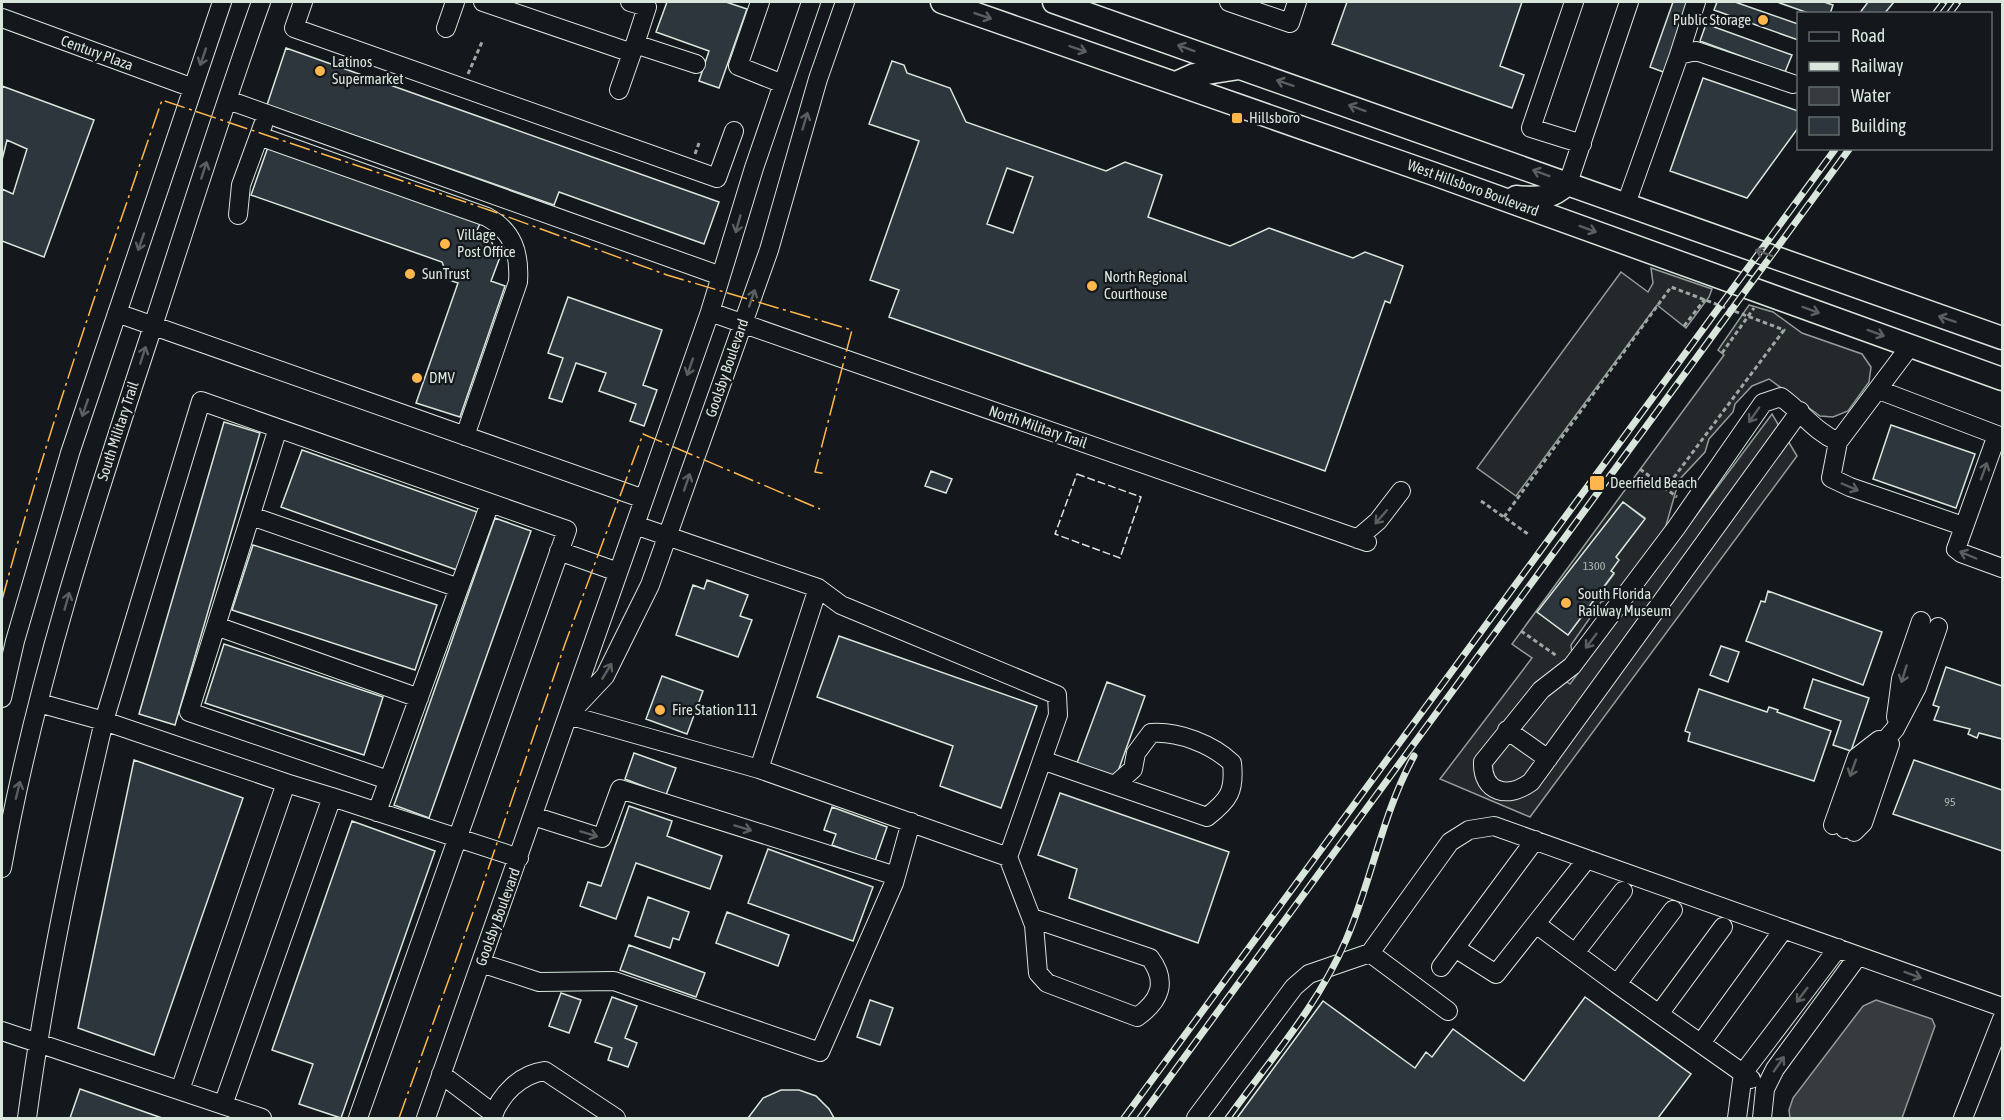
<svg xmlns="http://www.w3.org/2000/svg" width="2004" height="1120" font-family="'Asap Condensed',sans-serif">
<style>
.parking{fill:#24282b;stroke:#939e99;stroke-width:1.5;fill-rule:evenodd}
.water{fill:#363b3e;stroke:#939e99;stroke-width:1.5}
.building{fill:#2c363c;stroke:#d8e6dc;stroke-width:1.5;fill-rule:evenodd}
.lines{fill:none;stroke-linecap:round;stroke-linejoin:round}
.minor-casing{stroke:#d8e6dc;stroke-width:20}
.major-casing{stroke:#d8e6dc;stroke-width:25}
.path{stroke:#9da8a2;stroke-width:3;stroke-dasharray:4.5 3;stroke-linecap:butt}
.minor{stroke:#14181c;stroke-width:18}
.major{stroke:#14181c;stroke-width:22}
.rail-casing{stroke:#d8e6dc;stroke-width:7}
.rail{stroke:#14181c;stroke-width:4.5;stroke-dasharray:14;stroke-linecap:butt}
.fence{stroke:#d8e6dc;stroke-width:1.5;stroke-dasharray:8 3;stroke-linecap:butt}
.power{stroke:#ffb74d;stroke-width:1.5;stroke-dasharray:21 4.5 3 4.5;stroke-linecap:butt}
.oneway{stroke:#59605f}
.poi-dot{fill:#ffb74d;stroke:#14181c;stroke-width:2}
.labels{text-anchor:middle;stroke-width:4.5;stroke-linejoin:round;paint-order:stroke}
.number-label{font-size:12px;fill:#adbab4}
.poi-label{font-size:15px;fill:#d8e6dc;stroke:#14181c;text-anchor:start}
.street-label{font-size:15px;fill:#d8e6dc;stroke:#14181c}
</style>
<rect width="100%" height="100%" fill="#14181c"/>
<path class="parking" d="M1651 268 1712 289 1709 297 1686 328 1657 305 1516 496 1477 468 1621 272 1648 292 1653 283Z
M1749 305 1773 312 1802 333 1862 354 1871 367 1869 382 1848 411 1833 417 1820 416 1769 379 1752 386 1735 404 1733 412 1709 439 1705 452 1679 480 1665 529 1618 595 1601 602 1571 645 1572 654 1553 672 1570 684 1772 414 1797 456 1530 817 1440 779 1532 658 1512 644 1724 355 1718 350ZM1623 502 1645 518 1616 557 1611 571 1614 574 1568 635 1538 612Z"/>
<path class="water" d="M1876 1000 1932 1019 1935 1026 1902 1118H1790L1789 1110 1793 1098 1863 1006Z"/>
<path class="building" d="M667 2H726L747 9 719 88 699 81 709 51 656 32Z
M1347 2H1522L1500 66 1524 75 1512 108 1332 44Z
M1673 2H1690L1666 73 1650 67Z
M1717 2H1735L1798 24V40L1714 10Z
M1777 2H1824L1833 5 1830 14H1811Z
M1868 2H1894L1884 14H1859Z
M1706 24 1792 55 1785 72 1700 41Z
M286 48 719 202 704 244 559 192 554 205 267 105Z
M892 61 904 65 907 73 950 88 966 122 1106 171 1125 162 1162 175 1148 217 1230 246 1269 228 1353 258 1365 252 1403 266 1390 303 1385 301 1325 471 889 317 899 290 870 280 919 141 869 124ZM1007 168 1033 177 1013 233 987 224Z
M1703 78 1798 111V128L1747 198 1670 171Z
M2 86 94 120 44 257 2 241V189L13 194 27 149 7 140 2 160Z
M268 147 481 221 475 235 491 241 500 257 491 281 505 286 460 417 416 403 458 283 449 280 442 262 251 195Z
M568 297 662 330 643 385 657 390 644 426 630 421 636 404 599 391 606 373 576 363 562 402 549 398 563 358 548 353Z
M224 422 260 433 175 725 139 714Z
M1891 425 1975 454 1956 508 1873 479Z
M302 450 477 512 457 570 281 507Z
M931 471 952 479 946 493 925 486Z
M1623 502 1645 519 1616 557 1619 560 1611 571 1614 573 1568 635 1537 612Z
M495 518 531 531 429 818 394 805Z
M253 545 437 605 415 670 232 610Z
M707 580 748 595 740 616 752 620 738 657 676 635 693 585 704 589Z
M1768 591 1882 632 1863 685 1746 641 1761 601 1765 602Z
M839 636 1037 706 1001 808 940 786 953 746 817 697Z
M224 644 383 697 364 755 205 703Z
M1721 646 1739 652 1728 682 1710 675Z
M1946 667 2002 686V739L1979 733 1977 738 1968 734 1970 729 1934 720 1939 707 1933 705Z
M662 676 703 691 687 734 646 719Z
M1813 679 1869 698 1851 751 1833 745 1841 721 1804 708Z
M1107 682 1145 696 1116 777 1077 763Z
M1699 689 1767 712 1769 707 1778 710 1777 712 1831 731 1814 781 1688 741 1690 733 1685 731Z
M634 753 676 768 666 795 625 779Z
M134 760 243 798 154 1055 78 1028Z
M1914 760 2002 790V851L1893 814Z
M1060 793 1229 852 1198 943 1069 898 1077 869 1038 855Z
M629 806 672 821 667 836 722 856 710 889 636 863 616 919 580 906 588 882 601 886Z
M832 807 887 827 875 861 832 845 836 834 824 830Z
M352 821 435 851 341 1118 299 1104 313 1064 272 1050Z
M768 849 873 887 853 941 748 903Z
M648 897 689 912 679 940 673 938 670 948 635 936Z
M727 912 789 935 778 966 716 943Z
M629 945 705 973 696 997 620 970Z
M561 993 581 1000 569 1033 549 1026Z
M612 997 637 1006 625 1038 637 1043 628 1067 608 1060 612 1048 595 1042Z
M1585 997 1691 1074 1658 1118H1237L1323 1001 1415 1068 1426 1052 1432 1057 1453 1029 1524 1081Z
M870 1000 893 1008 880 1045 857 1037Z
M80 1089 162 1118H70Z
M781 1090H799L816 1096 829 1109 834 1118H748L763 1098Z"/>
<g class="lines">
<g class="minor-casing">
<path id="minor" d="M303 2 294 28 717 178 734 131
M483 2 632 53
M630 2 647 7 635 44 696 64
M760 2 738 66 783 84
M1229 2 1290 23 1297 2
M1574 2 1531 128 1582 144
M2 18 193 88
M446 28 455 2
M1679 55 1696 2
M619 90 635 44
M228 100 721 276
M259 136 487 217C513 231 520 253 518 282L465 436
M1568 183 1629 2
M1626 204 1679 55 1696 51 1793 84
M238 215 241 185 263 125
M710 312 1367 542
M117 313 644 499
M1879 390 1997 435 1956 549 1961 553 2002 568
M1800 411 1531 782C1508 799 1482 793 1483 762L1541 690 1572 666 1676 528 1763 403 1781 397C1803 413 1813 430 1838 442L1911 345
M278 428 189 712 388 780
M1838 442 1831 478 1850 487 1963 526
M251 516 459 588
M635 525 818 588 841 605 1057 695 1058 715 1008 857 1034 925 1038 973 1047 983 1137 1017C1160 1001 1168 982 1150 958L1032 918
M1357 539 1378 521 1401 491
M559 551 618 572
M818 588 759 769 1008 857
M216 626 419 698
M2 698 15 641 70 453 222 2
M574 709 605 676 650 585 769 250 818 79 845 2
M568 715 759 769
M1896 717 1901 679 1921 621
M1507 730 1548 759
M1042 760 1207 817C1229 800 1235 791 1232 763 1212 744 1178 731 1151 733L1136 753 1133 769 1115 785
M332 797 519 858
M377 812 490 503
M533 816 602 838 620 789 896 876
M1833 825 1857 757 1879 740
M1845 829 1875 752 1895 729 1917 687 1938 627
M1854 832 1863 823 1890 744
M2 868C34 688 92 511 149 338 186 226 221 113 261 2
M1536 924 1575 953 1623 891
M1455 948 1496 974 1587 859
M1575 953 1617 984 1673 910
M481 963 539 982 614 981 820 1052 894 883 911 822
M1441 967 1535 840
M1617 984 1659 1014 1723 927
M1448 1011 1370 953 1450 842 1469 830 1494 826 2002 1007
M1659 1014 1751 1079
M2 1031 262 1118
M1701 1043 1784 929
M441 1074 494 1114
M180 1090 286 783 104 721 201 401 567 530 358 1118
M223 1105 332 797 286 783
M27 1118C45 984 73 853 104 721L39 703
M426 1118 710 312 754 168 811 2
M492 1118C500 1095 520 1074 545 1071L616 1118
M1196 1118 1294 987 1309 974 1370 953
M1737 1118 1743 1073 1838 948
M1762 1118 1765 1089 1775 1069 1858 956
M1963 1118 2002 1019"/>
</g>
<g class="major-casing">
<path id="major" d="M942 2 1434 174 2002 379
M1054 2 2002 338
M1176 83 1194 75 1239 68
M1516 197C1538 199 1552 199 1568 183"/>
</g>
<path class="path" d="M468 74 482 42
M695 154 699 143
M1684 326 1705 299
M1722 353 1754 308
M1640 469 1677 497
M1481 501 1528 534
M1504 517 1671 287 1784 330 1666 488
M1521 631 1557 656"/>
<use href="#minor" class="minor"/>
<use href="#major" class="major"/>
<g class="rail-casing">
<path id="rail" d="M1935 14 1944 2
M1949 14 1958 2
M1124 1118 1836 148
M1140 1118 1850 148
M1228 1118C1269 1061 1318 1006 1346 940 1372 880 1382 814 1414 756"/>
</g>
<use href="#rail" class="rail"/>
<path class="fence" d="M1077 474 1141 497 1120 558 1055 534Z"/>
<path class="power" d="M2 600C47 431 105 266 162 100L489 210 667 275 852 330 815 472 827 474
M399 1118 481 890 565 644 643 434 820 509"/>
</g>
<defs><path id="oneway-shaft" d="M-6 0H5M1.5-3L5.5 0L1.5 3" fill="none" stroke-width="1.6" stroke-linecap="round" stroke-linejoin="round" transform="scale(1.5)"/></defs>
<g class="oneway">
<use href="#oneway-shaft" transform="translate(983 16) rotate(19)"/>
<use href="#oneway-shaft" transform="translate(1186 48) rotate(-160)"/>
<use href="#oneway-shaft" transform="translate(1078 49) rotate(19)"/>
<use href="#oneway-shaft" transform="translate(203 57) rotate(109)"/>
<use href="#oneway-shaft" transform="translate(1285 83) rotate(-161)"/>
<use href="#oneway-shaft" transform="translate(1357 108) rotate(-160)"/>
<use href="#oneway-shaft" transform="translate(805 121) rotate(-73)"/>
<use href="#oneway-shaft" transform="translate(204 170) rotate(-72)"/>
<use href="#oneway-shaft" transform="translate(1541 173) rotate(-160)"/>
<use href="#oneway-shaft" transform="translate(738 224) rotate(106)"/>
<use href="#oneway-shaft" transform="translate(1588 229) rotate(20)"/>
<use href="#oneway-shaft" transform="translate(141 242) rotate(109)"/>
<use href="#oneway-shaft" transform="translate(1764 253) rotate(-160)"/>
<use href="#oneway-shaft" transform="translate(752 298) rotate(-71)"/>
<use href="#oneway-shaft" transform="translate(1811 310) rotate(20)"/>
<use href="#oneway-shaft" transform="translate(1947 319) rotate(-161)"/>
<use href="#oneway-shaft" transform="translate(1876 333) rotate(20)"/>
<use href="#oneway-shaft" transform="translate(143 355) rotate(-72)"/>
<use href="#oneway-shaft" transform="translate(690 367) rotate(109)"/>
<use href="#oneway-shaft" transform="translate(85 408) rotate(109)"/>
<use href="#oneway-shaft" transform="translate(1754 415) rotate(125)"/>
<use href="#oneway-shaft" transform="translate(1984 471) rotate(-70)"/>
<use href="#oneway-shaft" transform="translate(687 482) rotate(-71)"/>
<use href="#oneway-shaft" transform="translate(1850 487) rotate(23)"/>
<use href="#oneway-shaft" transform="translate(1381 517) rotate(131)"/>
<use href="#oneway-shaft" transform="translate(1968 555) rotate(-157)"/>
<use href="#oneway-shaft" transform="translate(67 601) rotate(-74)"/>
<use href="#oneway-shaft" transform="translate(1591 641) rotate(127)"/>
<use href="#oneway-shaft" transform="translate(607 671) rotate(-59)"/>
<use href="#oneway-shaft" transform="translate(1904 674) rotate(107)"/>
<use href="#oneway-shaft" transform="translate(1853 768) rotate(110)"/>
<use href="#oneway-shaft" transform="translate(18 790) rotate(-76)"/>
<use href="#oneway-shaft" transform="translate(743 828) rotate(17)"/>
<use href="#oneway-shaft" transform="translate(589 834) rotate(17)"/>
<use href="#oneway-shaft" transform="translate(1913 975) rotate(20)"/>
<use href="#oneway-shaft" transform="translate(1802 995) rotate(127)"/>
<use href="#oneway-shaft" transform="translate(1779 1064) rotate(-55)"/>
</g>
<g class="poi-dot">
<circle cx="1763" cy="20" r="6"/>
<circle cx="320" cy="71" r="6"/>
<rect x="1231" y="112" width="12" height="12" rx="3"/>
<circle cx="445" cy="244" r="6"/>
<circle cx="410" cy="274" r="6"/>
<circle cx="1092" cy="286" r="6"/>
<circle cx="417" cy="378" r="6"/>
<rect x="1589" y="475" width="16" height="16" rx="3"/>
<circle cx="1566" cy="603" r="6"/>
<circle cx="660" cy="710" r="6"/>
</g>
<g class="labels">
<g class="number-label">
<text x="1594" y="570">1300</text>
<text x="1950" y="806">95</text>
</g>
<g class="poi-label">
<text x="1751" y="25" text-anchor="end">Public Storage</text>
<text x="332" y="67">Latinos<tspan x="332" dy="17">Supermarket</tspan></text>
<text x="1249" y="123">Hillsboro</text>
<text x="457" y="240">Village<tspan x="457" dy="17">Post Office</tspan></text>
<text x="422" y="279">SunTrust</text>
<text x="1104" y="282">North Regional<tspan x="1104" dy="17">Courthouse</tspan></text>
<text x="429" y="383">DMV</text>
<text x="1610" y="488">Deerfield Beach</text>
<text x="1578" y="599">South Florida<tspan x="1578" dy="17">Railway Museum</tspan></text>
<text x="672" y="715">Fire Station 111</text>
</g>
<g class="street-label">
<text transform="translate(97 53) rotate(20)" y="5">Century Plaza</text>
<text transform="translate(1473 188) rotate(20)" y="5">West Hillsboro Boulevard</text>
<text transform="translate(727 368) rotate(-71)" y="5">Goolsby Boulevard</text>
<text transform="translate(1038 427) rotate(19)" y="5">North Military Trail</text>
<text transform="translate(118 431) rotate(-72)" y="5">South Military Trail</text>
<text transform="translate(498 917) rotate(-70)" y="5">Goolsby Boulevard</text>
</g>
</g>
<rect width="2004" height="1120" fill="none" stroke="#d8e6dc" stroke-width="6"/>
<rect x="1797" y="12" width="195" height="138" fill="#14181c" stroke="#626a69" stroke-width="1.5"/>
<rect x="1809" y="32" width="30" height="9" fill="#14181c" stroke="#626a69" stroke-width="1.5"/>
<text x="1851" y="42" font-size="18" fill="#d8e6dc">Road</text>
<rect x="1809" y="62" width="30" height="9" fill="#d8e6dc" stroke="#626a69" stroke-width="1.5"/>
<text x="1851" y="72" font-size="18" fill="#d8e6dc">Railway</text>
<rect x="1809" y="87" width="30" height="18" fill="#363b3e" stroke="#626a69" stroke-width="1.5"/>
<text x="1851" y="102" font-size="18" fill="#d8e6dc">Water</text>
<rect x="1809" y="117" width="30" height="18" fill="#2c363c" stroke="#626a69" stroke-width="1.5"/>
<text x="1851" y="132" font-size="18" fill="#d8e6dc">Building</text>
</svg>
